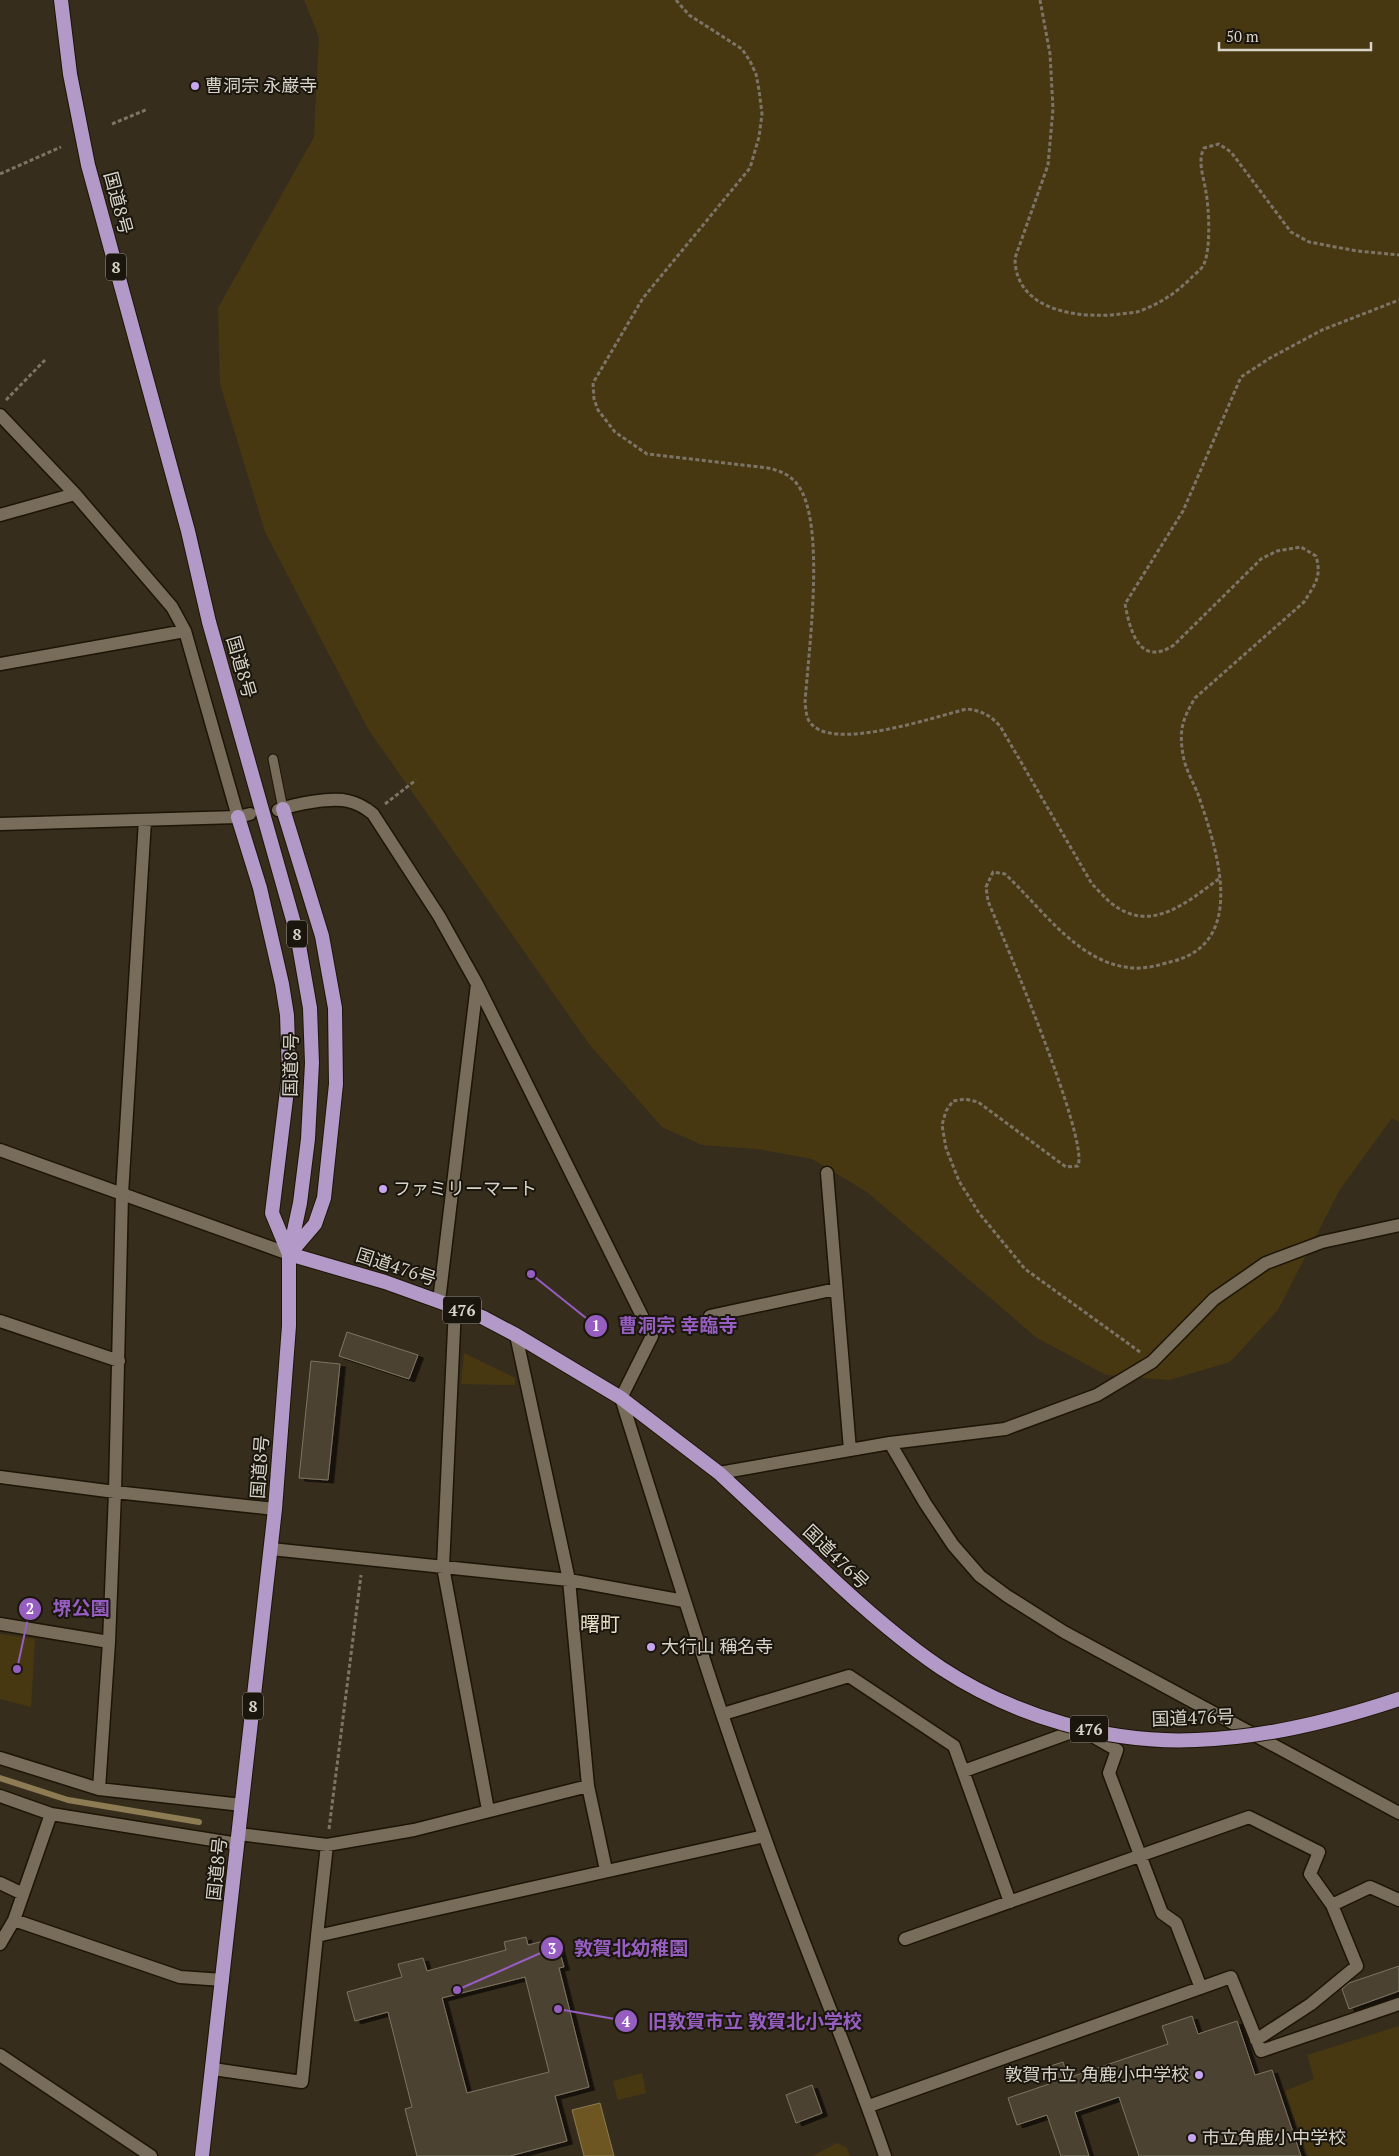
<svg xmlns="http://www.w3.org/2000/svg" width="1399" height="2156" font-family="'PT Serif','Noto Sans JP',serif">
<style>
.green{fill:#483812}
.water{fill:#6d5621;stroke:#8d7c53}
.lines{fill:none;stroke-linecap:round;stroke-linejoin:round}
.stream{stroke:#8d7c53;stroke-width:6}
.building{fill:#4b4230;stroke:#7e7461;fill-rule:evenodd;filter:url(#shadow)}
.service-casing{stroke:#1d1505;stroke-width:11}
.minor-casing{stroke:#1d1505;stroke-width:15}
.tertiary-casing{stroke:#1d1505;stroke-width:15}
.trunk-casing{stroke:#1d1505;stroke-width:16}
.path{stroke:#7c7567;stroke-width:3;stroke-dasharray:4 2.5;stroke-linecap:butt}
.service{stroke:#776d5a;stroke-width:9}
.minor{stroke:#776d5a;stroke-width:12}
.tertiary{stroke:#776d5a;stroke-width:12}
.trunk{stroke:#b299c7;stroke-width:14}
.trunk-bridge-casing{stroke:#1d1505;stroke-width:16;stroke-linecap:butt}
.trunk-bridge{stroke:#b299c7;stroke-width:14}
.poi-dot{fill:#c8a6ef;stroke:#1a160e;stroke-width:2}
.labels{text-anchor:middle;stroke-width:4;stroke-linejoin:round;paint-order:stroke}
.shield{fill:#1a160e;stroke:#9f9a90;stroke-width:1}
.shield-label{font-size:16px;font-weight:bold;fill:#d8d3c8}
.poi-label{font-size:18px;fill:#d8d3c8;stroke:#1a160e;text-anchor:start}
.street-label{font-size:18px;fill:#d8d3c8;stroke:#1a160e}
.quarter-label{font-size:20px;fill:#e9dec8;stroke:#1a160e}
.leader{fill:none;stroke:#975ec2;stroke-width:2}
.callout-dot{fill:#975ec2;stroke:#1a160e;stroke-width:2}
.mark-label{font-size:15px;text-anchor:middle;font-weight:bold;fill:#fff}
.callout-label{font-size:19px;text-anchor:middle;font-weight:bold;fill:#975ec2;stroke:#1a160e;stroke-width:4;stroke-linejoin:round;paint-order:stroke}
</style>
<defs>
<filter id="shadow"><feDropShadow dx="5.5" dy="3" stdDeviation="0" flood-color="#0009"/></filter>
</defs>
<rect width="100%" height="100%" fill="#362d1c"/>
<path class="green" d="M304 0H1399V1122L1392 1118 1339 1191 1278 1310 1230 1362 1169 1380 1106 1375 1037 1338 867 1192 812 1159 758 1149 702 1145 662 1127 589 1044 368 729 265 532 220 384 218 308 314 137 319 37Z
M464 1353 515 1378V1385L461 1384Z
M0 1634 35 1639 31 1707 0 1699Z
M1399 2026V2156H1308L1285 2091 1314 2079 1307 2055Z
M642 2073 646 2093 618 2100 613 2081Z
M837 2143 847 2148 850 2156H812Z"/>
<path class="water" d="M600 2103 614 2156H584L572 2110Z"/>
<g class="lines">
<path class="stream" d="M0 1778 68 1800 199 1822"/>
</g>
<path class="building" d="M347 1332 418 1355 409 1379 339 1356Z
M311 1361 340 1364 328 1480 299 1478Z
M526 1937 528 1945 556 1938 564 1967 559 1968 589 2087 555 2096 567 2141 510 2156H417L405 2109 412 2107 388 2012 355 2021 347 1992 402 1977 398 1964 423 1958 427 1971 506 1950 504 1942ZM525 1977 549 2072 467 2093 442 1998Z
M1399 1966V1991L1349 2009 1342 1989 1349 1983Z
M1192 2016 1198 2034 1237 2021 1255 2075 1272 2070 1301 2156H1139L1119 2097 1075 2112 1089 2156H1061L1047 2115 1017 2125 1008 2098 1049 2084 1044 2068 1063 2062 1068 2078 1168 2044 1162 2026Z
M812 2085 822 2113 796 2123 786 2095Z"/>
<g class="lines">
<g class="service-casing">
<path id="service" d="M273 759 283 809"/>
</g>
<g class="minor-casing">
<path id="minor" d="M0 415 75 494 172 607 185 631 238 817
M0 515 75 494
M0 664 185 631
M278 810C295 804 331 797 348 801 357 803 366 808 373 814L439 916 477 984 652 1336 621 1398
M0 824 238 817 250 814
M827 1173 850 1450
M439 1301 477 984
M455 1307 443 1567 488 1810
M710 1316 836 1289
M0 1321 119 1361
M516 1335 569 1580 588 1786 606 1870
M890 1443 925 1503 953 1545 980 1576 1007 1596 1064 1632 1399 1813
M719 1473 890 1443 1005 1429 1097 1395 1152 1362 1214 1299 1266 1263 1322 1242 1399 1225
M0 1477 115 1492 275 1509
M271 1549 569 1580 684 1601
M0 1624 109 1642
M723 1714 849 1676 954 1746 1010 1902
M0 1758 99 1789 242 1805
M964 1771 1080 1729 1117 1750 1109 1773 1162 1913 1176 1923 1201 1988
M99 1789 109 1642 115 1492 122 1194 145 820
M0 1796 51 1814 238 1844
M239 1834 327 1845 414 1830 588 1786
M327 1845 317 1936 764 1836
M0 1883 23 1894
M14 1920 180 1977 223 1980
M905 1939 1249 1817 1319 1852 1310 1874 1332 1905 1370 1887 1399 1900
M0 1944 14 1920 51 1814
M1256 2040 1311 2004 1357 1966 1332 1905
M0 2055 151 2156
M213 2069 302 2082 317 1936
M869 2106 1231 1977 1261 2051 1399 2004"/>
</g>
<g class="tertiary-casing">
<path id="tertiary" d="M0 1150 289 1254
M621 1398C667 1544 712 1691 764 1835 802 1943 848 2048 885 2156"/>
</g>
<g class="trunk-casing">
<path id="trunk" d="M61 0 70 74 88 165 188 531 209 622 297 934 310 1008 312 1063 308 1139 300 1203 289 1254V1326L275 1509 202 2156
M283 809 322 936 335 1008 336 1084 324 1198 315 1224 291 1252
M238 817 260 888 282 984 287 1015 289 1074 272 1213 289 1254
M289 1254 385 1282 482 1317 516 1335 621 1398 719 1473 822 1569"/>
</g>
<path class="path" d="M676 0 689 15 742 49 750 61 756 74 759 90 762 114 759 137 750 168 643 298 593 383 594 399 598 410 615 432 647 454 768 468C780 471 789 474 797 484 827 521 808 654 805 703 806 709 806 716 809 721 829 754 936 716 967 709 982 711 990 715 1000 726L1092 884C1098 890 1104 897 1111 903 1151 935 1187 902 1220 878
M1040 0 1050 54 1053 109 1048 165 1015 258C1015 312 1081 319 1121 314 1128 313 1135 313 1140 311 1161 303 1176 293 1191 278 1195 274 1202 269 1204 264 1211 248 1209 209 1206 192 1204 178 1197 161 1204 148L1219 144 1231 152 1291 232 1309 242 1357 251 1399 255
M112 124 148 109
M0 174 61 147
M6 400 45 360
M385 804 416 780
M1140 1352 1025 1269 979 1213 959 1181 946 1148 942 1125 946 1111 953 1101 965 1099 978 1102 1066 1167 1078 1166C1089 1138 1004 940 988 901L986 887 993 872 1005 874C1042 908 1078 964 1133 968 1145 969 1159 965 1170 962 1250 944 1216 847 1198 794 1193 782 1185 768 1183 755 1179 730 1182 720 1195 698L1304 602C1315 584 1322 577 1316 556L1301 547 1277 551 1261 559 1174 645C1139 668 1130 630 1125 604L1183 511 1241 377 1270 358 1322 330 1399 300
M329 1829 361 1575"/>
<use href="#service" class="service"/>
<use href="#minor" class="minor"/>
<use href="#tertiary" class="tertiary"/>
<use href="#trunk" class="trunk"/>
<g class="trunk-bridge-casing">
<path id="trunk-bridge" d="M822 1569C860 1605 898 1639 941 1668 1014 1716 1108 1744 1196 1740 1265 1738 1333 1721 1399 1699"/>
</g>
<use href="#trunk-bridge" class="trunk-bridge"/>
</g>
<g class="poi-dot">
<circle cx="195" cy="86" r="5"/>
<circle cx="383" cy="1189" r="5"/>
<circle cx="651" cy="1647" r="5"/>
<circle cx="1199" cy="2075" r="5"/>
<circle cx="1192" cy="2138" r="5"/>
</g>
<g class="labels">
<g class="shield">
<rect x="106" y="253.5" width="20" height="27" rx="4"/>
<rect x="287" y="920.5" width="20" height="27" rx="4"/>
<rect x="443" y="1296.5" width="38" height="27" rx="4"/>
<rect x="243" y="1692.5" width="20" height="27" rx="4"/>
<rect x="1070" y="1715.5" width="38" height="27" rx="4"/>
</g>
<g class="shield-label">
<text x="116" y="273">8</text>
<text x="297" y="940">8</text>
<text x="462" y="1316">476</text>
<text x="253" y="1712">8</text>
<text x="1089" y="1735">476</text>
</g>
<g class="poi-label">
<text x="205" y="92">曹洞宗 永巌寺</text>
<text x="393" y="1195">ファミリーマート</text>
<text x="661" y="1653">大行山 稱名寺</text>
<text x="1189" y="2081" text-anchor="end">敦賀市立 角鹿小中学校</text>
<text x="1202" y="2144">市立角鹿小中学校</text>
</g>
<g class="street-label">
<text transform="translate(118 203) rotate(75)" y="6">国道8号</text>
<text transform="translate(241 667) rotate(74)" y="6">国道8号</text>
<text transform="translate(291 1065) rotate(-89)" y="6">国道8号</text>
<text transform="translate(396 1267) rotate(18)" y="6">国道476号</text>
<text transform="translate(260 1467) rotate(-86)" y="6">国道8号</text>
<text transform="translate(836 1557) rotate(44)" y="6">国道476号</text>
<text transform="translate(1193 1718) rotate(-2)" y="6">国道476号</text>
<text transform="translate(217 1869) rotate(-84)" y="6">国道8号</text>
</g>
<g class="quarter-label">
<text x="600" y="1631">曙町</text>
</g>
</g>
<path class="leader" d="M531 1274L596 1326M17 1669L30 1609M457 1990L552 1948M558 2009L626 2021"/>
<g class="callout-dot">
<circle cx="531" cy="1274" r="5"/>
<circle cx="17" cy="1669" r="5"/>
<circle cx="457" cy="1990" r="5"/>
<circle cx="558" cy="2009" r="5"/>
<circle cx="596" cy="1326" r="12"/>
<circle cx="30" cy="1609" r="12"/>
<circle cx="552" cy="1948" r="12"/>
<circle cx="626" cy="2021" r="12"/>
</g>
<g class="mark-label">
<text x="596" y="1331">1</text>
<text x="30" y="1614">2</text>
<text x="552" y="1954">3</text>
<text x="626" y="2027">4</text>
</g>
<g class="callout-label">
<text x="678" y="1332">曹洞宗 幸臨寺</text>
<text x="81" y="1615">堺公園</text>
<text x="631" y="1955">敦賀北幼稚園</text>
<text x="755" y="2028">旧敦賀市立 敦賀北小学校</text>
</g>
<path d="M1219 42v8h152v-8" fill="none" stroke="#d8d3c8" stroke-width="2.5"/>
<text x="1226" y="42" font-size="15" fill="#d8d3c8" stroke="#1a160e" stroke-width="4" paint-order="stroke">50 m</text>
</svg>
